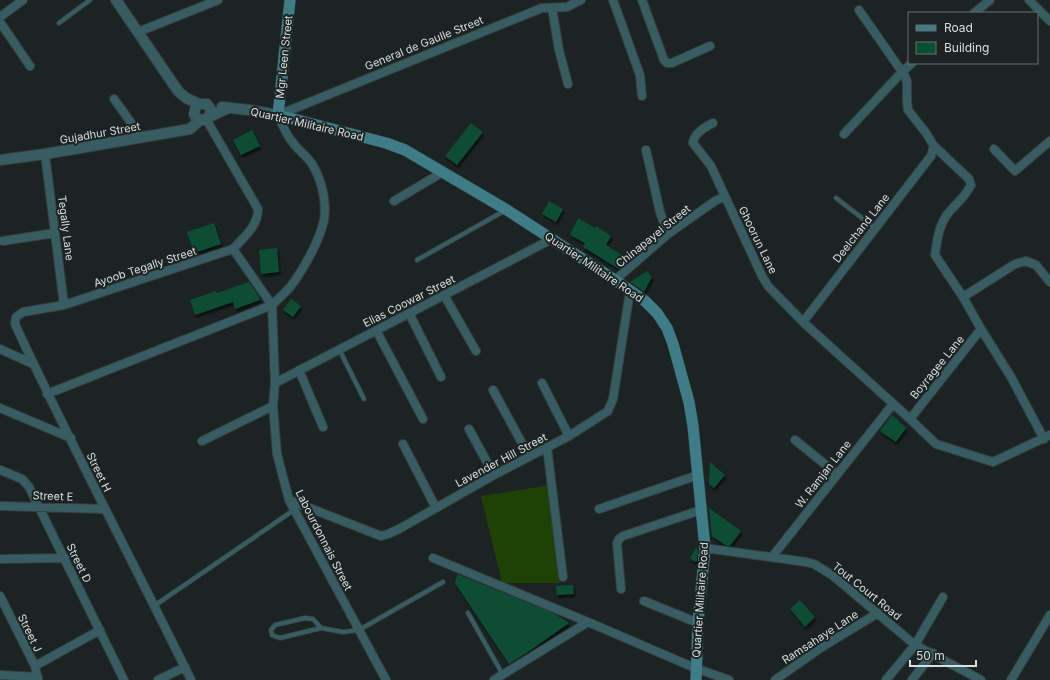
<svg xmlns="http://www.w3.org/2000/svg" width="1050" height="680" font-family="Inter,sans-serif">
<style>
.grass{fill:#1e4105}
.building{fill:#0b4e34;filter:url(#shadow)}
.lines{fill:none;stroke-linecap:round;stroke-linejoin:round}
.service-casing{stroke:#363e3d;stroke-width:5.5}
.minor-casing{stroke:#363e3d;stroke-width:10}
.tertiary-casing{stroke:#363e3d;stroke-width:12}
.secondary-casing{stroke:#363e3d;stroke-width:12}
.service{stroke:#375d63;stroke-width:4}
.minor{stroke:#375d63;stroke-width:8}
.tertiary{stroke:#375d63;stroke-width:10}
.secondary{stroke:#3e7d88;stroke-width:11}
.labels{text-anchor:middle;stroke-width:4;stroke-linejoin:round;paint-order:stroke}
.street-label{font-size:11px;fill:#d9dfde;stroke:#1c2423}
</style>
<defs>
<filter id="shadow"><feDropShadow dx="1.5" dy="3" stdDeviation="1" flood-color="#0009"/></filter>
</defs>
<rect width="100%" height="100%" fill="#1c2423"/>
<path class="grass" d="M550 485 560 583H502L481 496Z"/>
<path class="building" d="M471 123 483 132 457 165 445 156Z
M252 130 260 146 241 155 233 140Z
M549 201 563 209 556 222 542 214Z
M578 218 595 228 596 226 611 236 606 245 629 260 627 262 619 269 583 247 585 243 570 235Z
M214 223 221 244 194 253 187 232Z
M277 248 279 272 261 274 259 250Z
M647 271 652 277 644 292 630 282Z
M249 282 258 295 260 300 235 309 233 302 195 315 190 300 216 291 217 293Z
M291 299 301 306 293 317 283 310Z
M892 415 906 428 896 442 880 431Z
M710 462 725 475 714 488 709 484Z
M709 508 741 531 730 546 725 545 712 536Z
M696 548 698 550 697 561 695 562 690 558Z
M457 574 553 613 569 623 528 652 509 664 455 583Z
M573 585 574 594 557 595 556 586Z
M800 600 815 617 805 627 790 609Z"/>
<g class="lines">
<g class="service-casing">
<path id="service" d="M59 23 90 0
M836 198 875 228
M417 260 504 211
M339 349 364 399
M154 606 294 510
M468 613 503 675
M321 628 313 619 305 618 275 625 271 630 272 635 280 638 321 628 343 632 359 630 443 582"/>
</g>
<g class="minor-casing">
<path id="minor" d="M613 0 640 75 642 96
M642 0 664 60 667 63H672L710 46
M1029 0 1050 21
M552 8 559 50 568 84
M859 10 905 76 907 82V101L908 110 926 133 934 146 969 179 971 185C964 198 959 201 950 211 939 223 937 240 935 255L963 297 981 329 1011 377 1044 439
M974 13 990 0
M0 17 23 0
M0 22 30 66
M138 32 218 0
M114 99 142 138
M206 119 258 209C258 226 244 237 233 249
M713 123C705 127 694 133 693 143L711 166 762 276 768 286 803 322 910 419 936 444 993 462 1050 435
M844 134 902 72 912 63
M994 149 1015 171 1050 141
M646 150 660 212 668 234
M45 154 64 305
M394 201 443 172
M3 241 55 233
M233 249 272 305
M615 280 668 234 715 201 725 196
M444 295 476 351
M963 297 1015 264 1026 261 1036 265 1050 282
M272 305 275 383 273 406 277 454 289 500 386 680
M409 313 441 377
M803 322 931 156 934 146
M376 330 423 419
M0 349 33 364
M299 370 323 427
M275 383 552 239
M542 383 569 436
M493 390 529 456
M47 394 272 305C278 299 285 293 291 286 303 270 320 240 324 220 327 203 322 180 312 164 307 156 299 151 294 144 287 136 282 125 278 115L542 8 567 7 581 0
M0 408 71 438
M910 419 981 329
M469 429 494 475
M795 440 837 474
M202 441 273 406
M403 444 436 508
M547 447 563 577
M0 470 22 479 29 487 124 680
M289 500 381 536 388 534 399 529 494 475 569 436 608 411 613 399 630 291
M0 506 104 509
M599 509 698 475
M705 548 806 562 814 564 832 575 915 645 981 680
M772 557 893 404
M433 558 588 622 695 668 729 680
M0 559 65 558
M621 589 617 543 619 539 623 536 701 510
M0 596 35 666 38 680
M644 601 698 623
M35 666 100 630
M0 675 38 677
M158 680 185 667
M191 680C133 561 70 444 15 324L16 317 23 312 64 305 233 249
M494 680 588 622
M775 680 822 647 878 613
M886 680 915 645 943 597
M912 680 933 653
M1011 680 1050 615"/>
</g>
<g class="tertiary-casing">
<path id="tertiary" d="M116 0 178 91 186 98 199 104
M222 107 249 110 278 115
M209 117 211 110 207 104H199L196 106 194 114 196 118 203 120 228 108
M0 160 45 154 190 129 200 120"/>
</g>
<g class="secondary-casing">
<path id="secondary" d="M290 0 278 115 386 143 405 150 507 210 615 280 645 301 657 313 667 328 673 344 689 402 693 426 705 548 698 623 696 680"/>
</g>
<use href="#service" class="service"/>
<use href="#minor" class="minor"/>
<use href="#tertiary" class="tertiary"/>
<use href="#secondary" class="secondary"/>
</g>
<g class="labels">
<g class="street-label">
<text transform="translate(424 43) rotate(-22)" y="4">General de Gaulle Street</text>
<text transform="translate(284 57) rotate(-84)" y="4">Mgr Leen Street</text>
<text transform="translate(307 124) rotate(13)" y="4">Quartier Militaire Road</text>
<text transform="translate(100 133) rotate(-10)" y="4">Gujadhur Street</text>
<text transform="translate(66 228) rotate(83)" y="4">Tegally Lane</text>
<text transform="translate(861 228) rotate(-52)" y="4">Deelchand Lane</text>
<text transform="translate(653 236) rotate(-39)" y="4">Chinapayel Street</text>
<text transform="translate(758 240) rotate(64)" y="4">Ghoorun Lane</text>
<text transform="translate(145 267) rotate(-18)" y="4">Ayoob Tegally Street</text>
<text transform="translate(594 267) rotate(34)" y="4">Quartier Militaire Road</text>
<text transform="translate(409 301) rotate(-27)" y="4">Elias Coowar Street</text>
<text transform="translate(937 367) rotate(-51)" y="4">Boyragee Lane</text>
<text transform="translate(501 460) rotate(-28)" y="4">Lavender Hill Street</text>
<text transform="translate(99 472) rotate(64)" y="4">Street H</text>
<text transform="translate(823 474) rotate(-52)" y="4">W. Ramjan Lane</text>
<text transform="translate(53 496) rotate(2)" y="4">Street E</text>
<text transform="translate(324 540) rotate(63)" y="4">Labourdonnais Street</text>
<text transform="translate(79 563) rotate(64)" y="4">Street D</text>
<text transform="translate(867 591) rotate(39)" y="4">Tout Court Road</text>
<text transform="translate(700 600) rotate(-86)" y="4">Quartier Militaire Road</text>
<text transform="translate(30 633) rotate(64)" y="4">Street J</text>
<text transform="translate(820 637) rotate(-33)" y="4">Ramsahaye Lane</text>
</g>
</g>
<rect x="908" y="12" width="130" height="52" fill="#1c2423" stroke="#686f6e"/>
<rect x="916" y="25" width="20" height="6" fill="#3e7d88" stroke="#686f6e"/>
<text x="944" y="32" font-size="12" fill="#d9dfde">Road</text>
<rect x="916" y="42" width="20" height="12" fill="#0b4e34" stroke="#686f6e"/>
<text x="944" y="52" font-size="12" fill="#d9dfde">Building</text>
<path d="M910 660v6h66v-6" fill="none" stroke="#d9dfde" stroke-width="2"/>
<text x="916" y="660" font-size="12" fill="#d9dfde" stroke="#1c2423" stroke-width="3" paint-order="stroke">50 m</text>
</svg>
